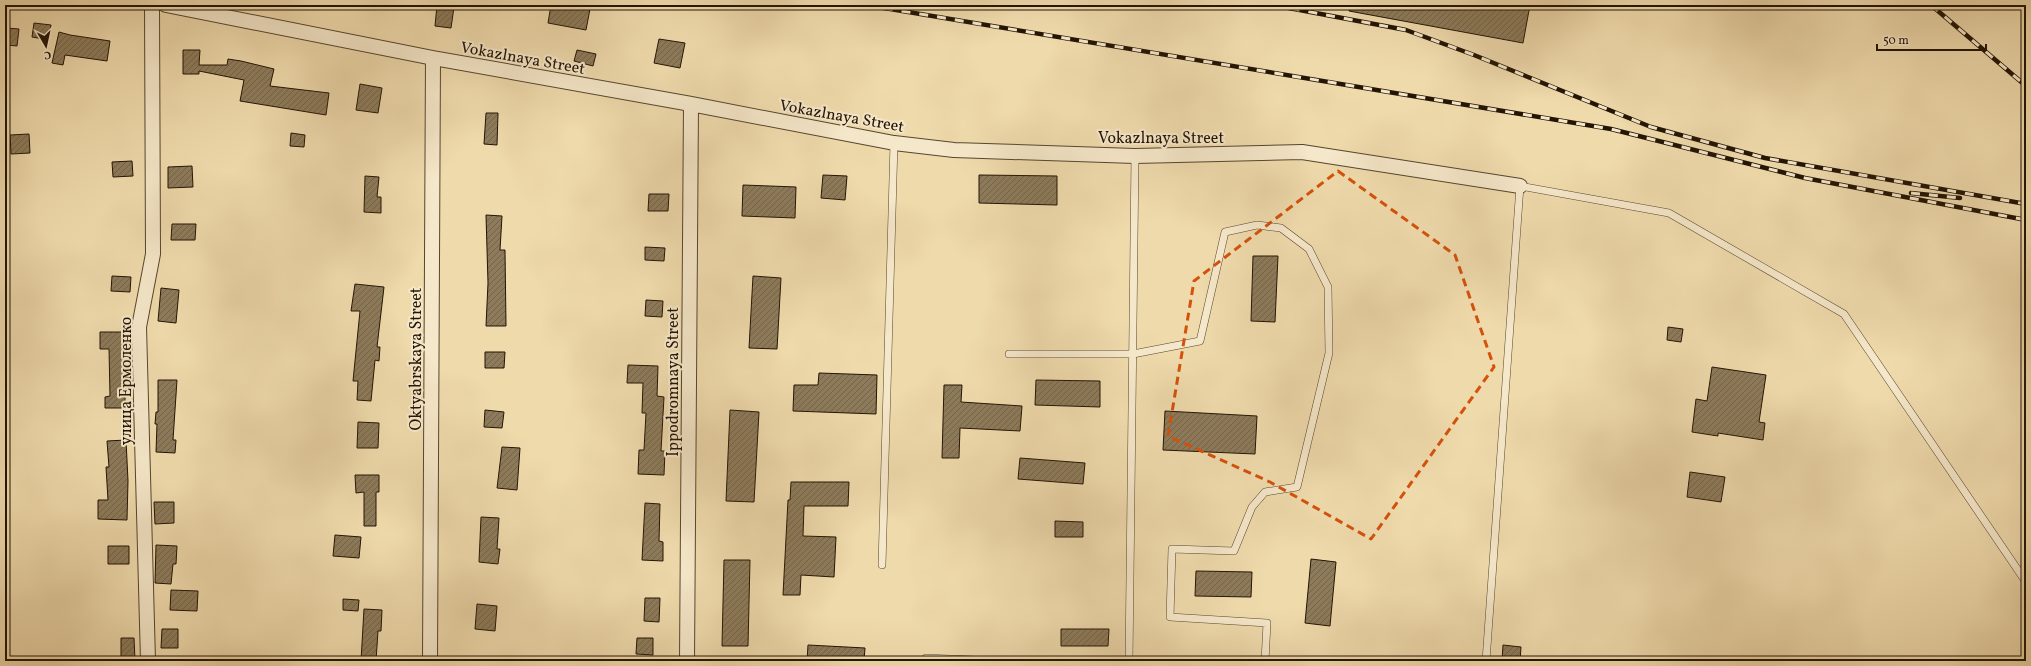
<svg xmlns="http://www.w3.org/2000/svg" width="2031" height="666" font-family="Vollkorn,serif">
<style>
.building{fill:url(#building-hatch);stroke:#231404}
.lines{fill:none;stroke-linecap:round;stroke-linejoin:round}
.service-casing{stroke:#56462e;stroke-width:8}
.minor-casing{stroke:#56462e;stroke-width:16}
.service{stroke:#f5e7c9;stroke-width:7}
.minor{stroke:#f5e7c9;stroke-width:14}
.rail-casing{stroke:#231404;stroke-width:4.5}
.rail{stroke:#f5e7c9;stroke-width:3;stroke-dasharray:9;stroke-linecap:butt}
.marked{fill:none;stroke:#d4520b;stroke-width:3;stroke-dasharray:8 5;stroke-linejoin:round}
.labels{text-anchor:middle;stroke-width:4;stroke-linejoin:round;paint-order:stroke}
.street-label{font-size:16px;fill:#231404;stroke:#f5e7c9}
</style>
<defs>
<pattern id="building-hatch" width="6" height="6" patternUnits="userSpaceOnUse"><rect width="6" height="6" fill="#8d7b5b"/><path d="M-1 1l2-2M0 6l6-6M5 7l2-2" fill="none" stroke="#736449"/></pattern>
</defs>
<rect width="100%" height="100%" fill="#efdaac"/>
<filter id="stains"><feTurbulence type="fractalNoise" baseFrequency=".005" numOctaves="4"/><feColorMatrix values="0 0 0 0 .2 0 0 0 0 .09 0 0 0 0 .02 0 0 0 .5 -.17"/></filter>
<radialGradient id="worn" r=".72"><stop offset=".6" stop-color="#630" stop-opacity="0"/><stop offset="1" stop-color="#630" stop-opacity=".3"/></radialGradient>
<path class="building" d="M437 5 454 7 451 28 435 26Z
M551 5H571L590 9 586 30 548 23Z
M1349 5H1530L1523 43 1349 11Z
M34 23 51 25 49 40 32 37Z
M7 28 19 29 17 46 6 45Z
M59 32 70 35 110 41 107 61 65 55 63 65 52 63Z
M659 39 685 43 680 68 654 63Z
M183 50H200L199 65H227L228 59 241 61 274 69 270 86 329 93 326 115 240 101 244 80 199 71V74H183Z
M577 50 596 54 593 66 574 61Z
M360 84 382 88 378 113 356 110Z
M486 113H498L497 145 484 144Z
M291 133 305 135 304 147 290 146Z
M29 134 30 153 11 154 10 135Z
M132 161 133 176 113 177 112 162Z
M192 166 193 187 168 188V167Z
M823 175 847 176 845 200 821 198Z
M979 175 1057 176V205L979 203Z
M365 176 379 177 377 197H381V213L364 212Z
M743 185 796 187 795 218 742 216Z
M649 194H669L668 211H648Z
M486 215 502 216 500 250H505L506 326H486L488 283Z
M172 224H196L195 240H171Z
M645 247 665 248 664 261 645 260Z
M1253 256H1278L1275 322 1251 321Z
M112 276 131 277 130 292 111 291Z
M753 276 781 278 777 349 749 348Z
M355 284 384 287 377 347H380L379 361 375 360 371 401 357 400 358 381H353L360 311H351Z
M161 288 179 290 176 323 158 321Z
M646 300 663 301 662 317 645 316Z
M1668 327 1683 329 1681 342 1667 340Z
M100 332H125V408H105V397L110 396 109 349H100Z
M485 352H505L504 368H485Z
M628 365 658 366 657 396 664 397 661 451H665L664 475 638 474 639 450H644L646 413H642L643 383H627Z
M1712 367 1766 375 1759 422 1765 423 1763 440 1718 433V436L1692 432 1696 399 1707 401Z
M819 373 877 375 876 414 793 411 794 385H818Z
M158 380H177L173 440H176L175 453 156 452 157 424H155L156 412H158Z
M1036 380 1100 381V407L1035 405Z
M944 385H962L961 402 1022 406 1020 431 960 428 959 458H942Z
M485 410 504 412 502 428 484 427Z
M730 410 759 412 754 502 726 501Z
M1165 411 1257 416 1255 454 1163 450Z
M358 422 379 423 378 448H357Z
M126 440 128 481 127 520 98 519V500H108L106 467H109L107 441Z
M502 447 520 448 517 490 497 488Z
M1020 458 1085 463 1083 484 1018 479Z
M1690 472 1725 477 1721 502 1687 497Z
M355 475H379V492H376V526H364V492L356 493Z
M791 482H849L848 506H804L803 536 836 537 834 577 801 575 800 595H783L788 500H790Z
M154 502H174V523L155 524Z
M645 503 660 504 659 541 663 542V561L642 560Z
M481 517 499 518 497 549H500L498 564 479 562Z
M1055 521 1083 522V537H1055Z
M335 535 361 537 359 558 333 556Z
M156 545 177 546 176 564H173L171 584 155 583Z
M108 546H129V564H108Z
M1311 559 1336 562 1330 626 1305 623Z
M724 560H750L748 646H722Z
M1196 571 1252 572 1251 597 1195 596Z
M171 590 198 591 197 611 170 610Z
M645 598H660L659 622 644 621Z
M343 599 359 600 358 611 343 610Z
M477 604 497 606 495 631 475 629Z
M364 609 382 610 381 631H378L376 661H361Z
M162 629H178V648H161Z
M1061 629H1109L1108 646H1061Z
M121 638H134L135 660H121Z
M637 638H653V655L636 654Z
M808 645 865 648 864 661H807Z
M1503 645 1521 647 1520 661H1502Z"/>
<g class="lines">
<g class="service-casing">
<path id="service" d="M1009 354H1133L1200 341 1225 232 1257 225 1281 228 1309 249 1328 287 1329 353 1297 487 1265 492 1252 507 1234 551 1172 549 1170 617 1267 623 1265 661
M882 565 894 143
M926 661V658L998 661
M1129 661 1135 156
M1486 661 1520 186 1669 213 1844 314 2026 582"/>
</g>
<g class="minor-casing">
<path id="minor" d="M166 5 433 58 691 104 894 143 954 150 1135 156 1302 152 1520 186
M148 661 139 327 153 254 152 5
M430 661 433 58
M687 661 691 104"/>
</g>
<use href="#service" class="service"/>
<use href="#minor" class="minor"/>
<g class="rail-casing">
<path id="rail" d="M866 5 1611 129 1805 178 2026 220
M1273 5 1406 30 1474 55 1651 127 1765 158 2026 204
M1931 5 2026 86
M1911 193 1960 198"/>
</g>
<use href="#rail" class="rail"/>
</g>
<path class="marked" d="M1338 171 1455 255 1494 367 1371 539 1270 482 1168 436 1194 281Z"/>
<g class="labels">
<g class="street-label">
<text transform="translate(523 57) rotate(10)" y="6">Vokazlnaya Street</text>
<text transform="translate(842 115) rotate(10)" y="6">Vokazlnaya Street</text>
<text x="1161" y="143">Vokazlnaya Street</text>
<text transform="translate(415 359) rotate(-90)" y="6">Oktyabrskaya Street</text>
<text transform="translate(125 381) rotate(-90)" y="6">улица Ермоленко</text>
<text transform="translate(672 382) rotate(-90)" y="6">Ippodromnaya Street</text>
</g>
</g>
<rect width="2031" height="666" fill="none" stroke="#efdaac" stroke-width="20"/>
<rect x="6" y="6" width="2019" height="654" fill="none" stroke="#231404" stroke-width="2"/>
<rect x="10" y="10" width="2011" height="646" fill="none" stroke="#231404"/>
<g transform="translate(46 46) rotate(171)" stroke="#f5e7c9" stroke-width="3" paint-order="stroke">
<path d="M0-3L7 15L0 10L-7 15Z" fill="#231404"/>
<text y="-6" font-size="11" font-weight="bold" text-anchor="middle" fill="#231404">С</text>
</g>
<path d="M1877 44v6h109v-6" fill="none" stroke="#231404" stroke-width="2"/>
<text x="1883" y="44" font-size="12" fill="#231404" stroke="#f5e7c9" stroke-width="3" paint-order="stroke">50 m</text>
<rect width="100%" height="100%" filter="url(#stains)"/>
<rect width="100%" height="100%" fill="url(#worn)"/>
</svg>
